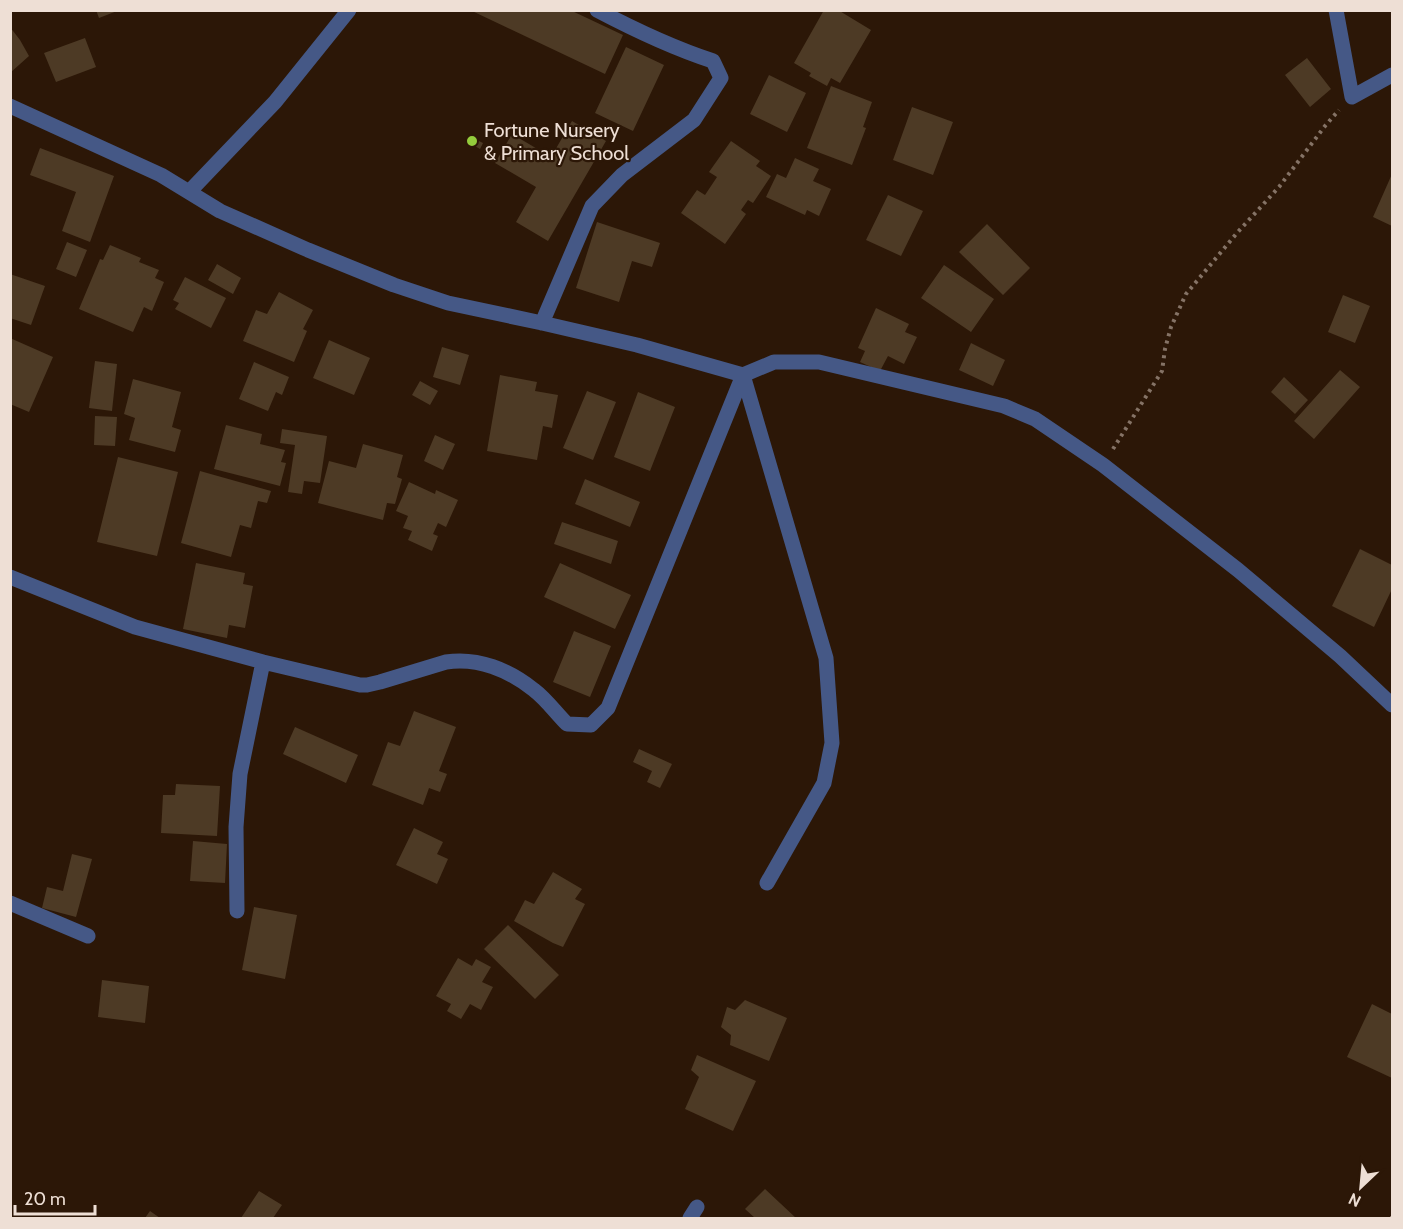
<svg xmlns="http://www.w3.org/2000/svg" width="1403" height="1229" font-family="Cabin,sans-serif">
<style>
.building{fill:#4d3a25}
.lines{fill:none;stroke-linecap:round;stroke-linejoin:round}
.path{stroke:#857366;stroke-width:4;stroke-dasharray:3 4.5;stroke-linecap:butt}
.minor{stroke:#455886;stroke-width:15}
.poi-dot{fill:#94cc3c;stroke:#2c1707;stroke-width:2}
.labels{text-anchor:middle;stroke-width:4.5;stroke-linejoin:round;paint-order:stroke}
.poi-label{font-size:20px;fill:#eedfd5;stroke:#2c1707;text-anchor:start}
</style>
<rect width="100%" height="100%" fill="#2c1707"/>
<path class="building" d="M96 10H117V11L99 18Z
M470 10H570L623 35 605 74Z
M824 10H838L871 30 840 83 831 78 827 86 809 76 811 73 794 63Z
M10 27 20 40 29 56 10 73Z
M85 38 96 67 56 82 44 53Z
M626 47 664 65 633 131 595 113Z
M1307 58 1331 89 1310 107 1285 75Z
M769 75 806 93 787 132 750 114Z
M831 86 872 102 863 127 866 128 852 165 807 148Z
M912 107 953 122 933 175 893 160Z
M572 121 606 141 548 241 516 222 536 187 495 163 512 134 551 157Z
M469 136 483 143 480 149 466 141Z
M731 141 760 161 756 166 771 176 753 203 748 200 741 210 746 214 725 244 681 213 697 190 705 195 717 177 709 172Z
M40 148 114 176 90 242 62 231 76 192 30 175Z
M795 158 819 169 813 181 831 189 819 216 807 210 805 215 766 197 777 174 786 178Z
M1392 174V226L1373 217Z
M888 195 923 211 901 256 866 240Z
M597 222 660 243 652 267 632 261 619 302 576 288Z
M987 224 1030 268 1003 295 959 252Z
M67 242 87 250 76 277 56 269Z
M110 245 141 258 139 262 159 270 155 278 164 282 152 311 144 307 133 332 79 309 100 259 103 260Z
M217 264 241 278 233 294 208 280Z
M944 265 994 299 971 332 921 298Z
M10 274 45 286 31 325 10 318Z
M185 277 226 298 211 328 175 309 179 303 173 300Z
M279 292 313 310 303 329 307 331 294 362 243 341 256 310 267 314Z
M1343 295 1370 306 1355 343 1328 332Z
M876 308 909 324 905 332 917 337 904 364 888 356 880 371 860 362 865 351 858 348Z
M10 338 53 357 29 412 10 404Z
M329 340 370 358 354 395 313 378Z
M971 343 1005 360 993 386 959 370Z
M442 347 469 355 460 385 433 377Z
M95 361 117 364 112 411 89 408Z
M254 362 289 377 282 395 276 392 268 411 239 399Z
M1340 370 1360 387 1314 439 1294 421Z
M500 375 537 382 535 391 558 395 552 428 543 426 537 460 487 451Z
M1284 377 1308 400 1295 414 1271 392Z
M133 379 181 392 172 427 181 430 175 452 129 440 135 418 124 414Z
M420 381 438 391 430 405 412 395Z
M587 391 616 402 593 460 563 448Z
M638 392 675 407 650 471 614 457Z
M95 416 117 417 115 446 94 445Z
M226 425 262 434 260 444 285 450 281 462 286 463 280 486 214 469Z
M282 429 327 436 320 483 304 481 302 494 288 492 295 445 280 443Z
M435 435 455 444 443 470 424 461Z
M363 444 403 455 397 477 402 479 395 504 387 503 383 520 318 503 329 461 356 468Z
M118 457 178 472 157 556 97 542Z
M200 471 271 491 267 503 258 501 251 528 240 525 231 557 181 543Z
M585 479 640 502 630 527 575 504Z
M409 482 435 494 436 490 458 500 446 527 438 523 433 534 438 536 432 551 408 540 412 531 403 528 408 516 396 511Z
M562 522 618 541 611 564 554 544Z
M1360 549 1392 565V589L1374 627 1332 606Z
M196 563 245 573 243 584 253 586 245 628 229 625 227 638 183 629Z
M560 563 631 595 615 629 544 597Z
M574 631 611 646 590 697 553 682Z
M414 711 456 727 439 771 447 774 440 792 429 788 423 805 372 785 388 742 400 746Z
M295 727 358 755 346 783 283 754Z
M639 749 672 764 660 788 647 782 652 771 633 762Z
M176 784 220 786 217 836 161 833 163 795H175Z
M414 828 443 842 437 854 448 859 437 884 396 865Z
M193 841 227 844 225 883 190 881Z
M72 854 92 859 76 917 42 908 47 887 63 891Z
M553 872 582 889 575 899 585 904 563 947 553 943 514 921 525 900 534 904Z
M254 907 297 915 285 979 242 970Z
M508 925 559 975 535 999 484 949Z
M458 958 472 966 476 959 491 967 482 982 493 987 481 1010 470 1004 461 1019 447 1011 451 1004 436 996Z
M102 980 149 986 145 1023 98 1017Z
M745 1000 787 1018 769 1061 730 1045 731 1035 721 1027 727 1007 735 1010Z
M1372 1004 1392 1014V1078L1347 1057Z
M697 1055 756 1081 733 1131 685 1109 699 1077 691 1070Z
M765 1189 796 1218H755L745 1209Z
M259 1191 282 1205 273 1218H241Z
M150 1211 160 1218H145Z"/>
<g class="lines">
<path class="path" d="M1113 449 1162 371 1165 349 1171 327 1186 294 1237 233 1279 187 1325 126 1339 110
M1392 1218V1216"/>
<path class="minor" d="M1336 10 1352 97 1392 75
M10 106 161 175 220 211 308 250 394 285 448 303 542 323 637 345 743 375 826 658 832 743 824 783 767 883
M189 192 275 102 349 10
M542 323 592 206 622 175 694 120 721 78 713 61C673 48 635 30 597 10
M10 577 135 627 263 662 360 685H367L380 682 446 662C478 657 509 670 534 690 546 699 556 713 567 724L591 725 608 708 743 375 774 362H819L1004 406 1035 419 1103 465 1238 570 1340 656 1392 705
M10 903 88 936
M237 911 236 827 240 774 263 662
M690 1218 697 1207"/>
</g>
<circle class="poi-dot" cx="472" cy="141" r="6"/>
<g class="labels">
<g class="poi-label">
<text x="484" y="137">Fortune Nursery<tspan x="484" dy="23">&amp; Primary School</tspan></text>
</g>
</g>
<rect width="1403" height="1229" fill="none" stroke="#eedfd5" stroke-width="24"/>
<g transform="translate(1361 1187) rotate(206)" stroke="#2c1707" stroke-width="4.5" paint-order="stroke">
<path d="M0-4.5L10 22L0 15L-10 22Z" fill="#eedfd5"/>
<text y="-9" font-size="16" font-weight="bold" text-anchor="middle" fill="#eedfd5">N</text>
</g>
<path d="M15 1205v9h80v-9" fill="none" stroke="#eedfd5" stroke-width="3"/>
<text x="24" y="1205" font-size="18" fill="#eedfd5" stroke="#2c1707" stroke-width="4.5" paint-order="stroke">20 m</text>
</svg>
